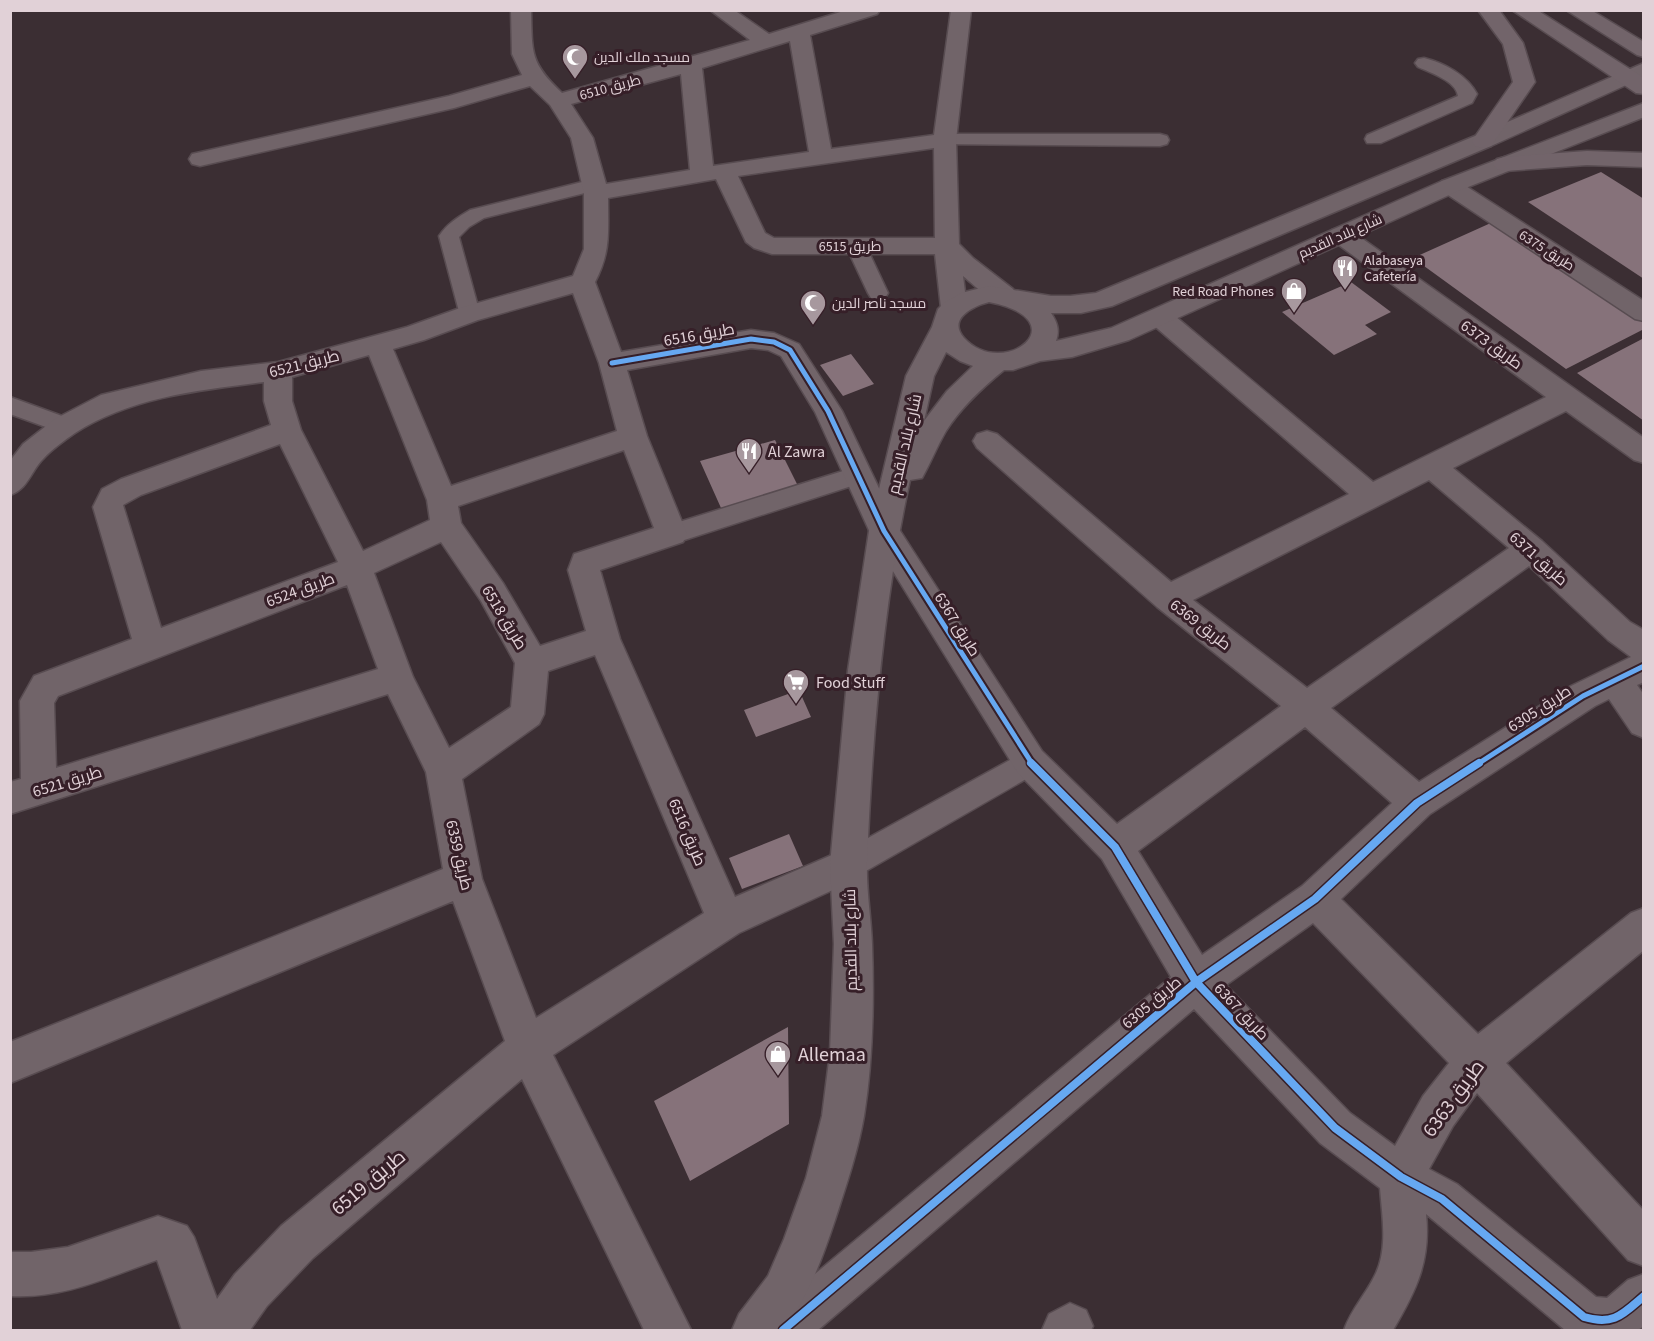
<svg xmlns="http://www.w3.org/2000/svg" width="1654" height="1341" font-family="'Source Sans 3',Cairo,sans-serif">
<style>
.building{fill:#86727a}
.lines{fill:none;stroke-linecap:round;stroke-linejoin:round}
.service-casing{stroke:#584c51;stroke-width:3}
.minor-casing{stroke:#584c51;stroke-width:3}
.tertiary-casing{stroke:#584c51;stroke-width:3}
.primary-casing{stroke:#584c51;stroke-width:3}
.service{fill:#716469;fill-rule:evenodd}
.minor{fill:#716469;fill-rule:evenodd}
.tertiary{fill:#716469;fill-rule:evenodd}
.primary{fill:#72646a;fill-rule:evenodd}
.cycleway-far1-casing{stroke:#361f28;stroke-width:9}
.cycleway-casing{stroke:#361f28;stroke-width:11}
.cycleway-far1{stroke:#66a8f1;stroke-width:5}
.cycleway{stroke:#66a8f1;stroke-width:8}
.labels{text-anchor:middle;stroke-width:6;stroke-linejoin:round;paint-order:stroke}
.far-poi-label{font-size:14px;fill:#e1d1d7;stroke:#361f28;text-anchor:start}
.far-street-label{font-size:14px;fill:#e1d1d7;stroke:#361f28}
.street-label{font-size:16px;fill:#e1d1d7;stroke:#361f28}
.poi-label{font-size:16px;fill:#e1d1d7;stroke:#361f28;text-anchor:start}
.near-poi-label{font-size:20px;fill:#e1d1d7;stroke:#361f28;text-anchor:start}
.near-street-label{font-size:20px;fill:#e1d1d7;stroke:#361f28}
</style>
<rect width="100%" height="100%" fill="#3b2e33"/>
<path class="building" d="M1601 172 1644 199V279L1528 202Z
M1493 222 1644 323V329L1566 369 1413 258Z
M1351 282 1391 312 1365 325 1377 334 1334 355 1282 312Z
M1644 338V421L1577 373Z
M851 354 874 384 843 396 820 365Z
M775 440 798 486 721 508 700 461Z
M799 690 811 717 756 737 744 710Z
M789 834 803 866 742 889 729 858Z
M788 1027 789 1124 690 1181 654 1101Z"/>
<g class="lines">
<g class="service-casing">
<path id="service" d="M1424 58C1444 63 1467 75 1477 94L1472 103 1381 143H1367L1365 139 1367 135 1458 96C1456 81 1431 73 1418 67L1415 63 1418 59Z
M945 134H1160L1167 136 1169 140 1167 144 1160 146 938 144 936 140 938 136Z
M594 179 601 181 604 185 601 189 484 218 469 227 459 237 480 314 477 319 469 321 461 319 439 236C447 224 458 217 470 210Z
M856 240 863 242 866 246 888 293 885 298 878 300 871 298 868 293 846 246 849 242Z
M10 397 73 420 77 426 73 432 65 434 10 414Z
M859 466 867 469 871 475 867 481 672 544 663 541 660 534 663 527Z
M1030 749 1040 753 1044 762 1040 771 859 875 848 879 837 875 833 865 837 855Z"/>
</g>
<g class="minor-casing">
<path id="minor" d="M511 10H531C532 53 530 63 562 93L750 40 710 10H734L769 34 847 10H880L877 14 810 35 831 149 934 135 951 10H971L956 140 959 244 973 258 1013 289 1017 295 1013 301C993 306 978 288 963 276L967 308 963 314 954 317 945 314 941 308 935 254H772L754 248 746 242 716 179 608 198C608 231 611 252 595 282L621 352 751 330 774 333 799 344 842 411 897 526 1042 751 1117 824 1281 706 1157 607 977 448 973 441 977 434 987 431 997 434 1171 582 1349 494 1151 323 1147 317 1151 311 1160 308 1169 311 1373 482 1546 397 1332 240 1329 235 1332 230 1341 227 1350 230 1644 438V463L1634 460 1566 411 1453 468 1542 541 1630 622 1644 630V682L1637 685 1644 695V738L1632 733 1609 699 1595 706 1430 814 1341 899 1478 1034 1631 913 1644 908V950L1506 1063 1644 1211V1266L1628 1260 1477 1093 1453 1126 1429 1169 1457 1184 1596 1297 1607 1298 1628 1280 1644 1274V1326L1638 1330H1565L1426 1214C1431 1261 1416 1291 1393 1330H1344C1351 1309 1367 1293 1376 1273 1388 1247 1382 1215 1380 1188L1320 1143 1194 1009 818 1330H760L767 1314 1171 977 1102 859 1018 773 873 539 815 412 781 356 768 350 751 348 627 370 647 436 687 534 683 542 600 570 620 639 735 897 848 848 861 853 866 865 861 877 739 933 553 1055 691 1330H644L522 1079 313 1258 267 1306 250 1330H182L157 1260C108 1277 64 1299 10 1296V1252H31L68 1247 158 1216 187 1226 194 1237 217 1299 235 1274 281 1226 505 1041 453 901 10 1083V1042L443 869 426 772 388 694 10 814V782L21 779 20 701 34 676 132 639 93 507 102 489 121 479 271 425 264 401V382C200 390 131 397 75 433 65 440 52 449 43 459 31 471 28 489 10 495V461L23 444 55 419 101 395 201 371 278 362 407 327 460 308 573 276 584 249V193L571 138 550 105 530 86 454 108 200 166 192 164 189 159 192 154 449 96 522 75 512 54ZM790 41 809 152 713 166 702 68ZM681 74 690 170 606 184 593 138 571 104ZM934 148 935 238H774L765 233 738 176ZM573 293 599 363 617 431 451 486 393 349 424 340 478 320ZM369 355 427 500 430 520 363 551 301 430 292 401V377ZM280 444 338 562 161 628 123 505 141 495ZM624 450 654 528 574 554 568 570 586 631 540 646 503 583 461 523 458 506ZM1429 480 1509 548 1307 688 1193 600ZM441 542 481 601 515 663 511 707 449 748 413 677 374 573ZM1529 566 1608 640 1631 657 1571 686 1419 782 1331 708ZM347 585 378 669 56 768 54 703 58 696ZM595 655 704 913 536 1018 482 879 462 779 539 724 544 714 548 671ZM1305 727 1392 803 1302 886 1202 955 1138 851ZM1313 923 1449 1063 1423 1096 1395 1146 1350 1113 1226 985Z
M1450 179 1458 181 1644 301V321L1635 319 1442 191 1438 186 1442 181Z
M1070 1303 1086 1310 1093 1326 1091 1330H1042L1049 1314Z"/>
</g>
<g class="tertiary-casing">
<path id="tertiary" d="M1644 63V77L1491 146 1112 306 1081 313H1051C1057 322 1060 330 1056 341L1111 328 1442 181 1644 103V117L1458 191 1129 340 1072 357 1040 361 1013 370H1004C982 388 961 407 946 431 937 446 931 462 922 478L910 480C883 602 872 737 867 862 866 889 871 917 872 944 874 1000 873 1060 864 1116 858 1151 846 1186 835 1220 822 1259 808 1298 783 1330H732L739 1314 768 1276 784 1239 806 1178 822 1116 830 1053 834 944 830 865 848 670 869 531 906 376 932 327 938 309 944 303 961 293 989 286 1051 296H1070L1096 293 1475 136ZM989 302C1080 320 1004 381 964 338 947 319 973 306 989 302ZM946 352 960 361 973 366 947 391 924 421 934 376Z"/>
</g>
<g class="primary-casing">
<path id="primary" d="M1478 10H1499L1523 43 1535 82 1491 146 1483 148 1475 146 1472 141 1513 82 1503 44Z
M1512 10H1537L1644 78V94L1636 93Z
M1566 10H1591L1644 42V57L1637 55Z
M1587 151 1644 153V167L1587 165 1505 171 1497 169 1493 164 1497 159 1505 157Z"/>
</g>
<use href="#service" class="service"/>
<use href="#minor" class="minor"/>
<use href="#tertiary" class="tertiary"/>
<use href="#primary" class="primary"/>
<g class="cycleway-far1-casing">
<path id="cycleway-far1" d="M612 363 751 339 774 342 790 350 828 411 884 531 1033 765
M1476 765 1583 696 1644 666"/>
</g>
<g class="cycleway-casing">
<path id="cycleway" d="M1031 763 1115 847 1196 982 1335 1128 1401 1177 1442 1199 1584 1317C1614 1326 1623 1314 1644 1296
M783 1330 1196 982 1315 899 1417 803 1479 763"/>
</g>
<use href="#cycleway-far1" class="cycleway-far1"/>
<use href="#cycleway" class="cycleway"/>
</g>
<defs>
<g id="mosque-pin" transform="scale(1.35)"><path d="M0 17L-7.5 6A9.5 9.5 0 1 1 7.5 6Z" fill="#a7989e" stroke="#361f28"/><path d="M3.5-4.9A6 6 0 1 0 3.5 4.9A5 5 0 1 1 3.5-4.9Z" fill="#fff"/></g>
<g id="restaurant-pin" transform="scale(1.35)"><path d="M0 17L-7.5 6A9.5 9.5 0 1 1 7.5 6Z" fill="#a7989e" stroke="#361f28"/><path d="M-5-6h1v4h1v-4h1v4h1v-4h1v5L-1.5 .5V6h-2V.5L-5-1ZM5-6V6H3V1.5H1.5Q1.5-4 5-6Z" fill="#fff"/></g>
<g id="shop-pin" transform="scale(1.35)"><path d="M0 17L-7.5 6A9.5 9.5 0 1 1 7.5 6Z" fill="#a7989e" stroke="#361f28"/><path d="M-5-2.5h2.3a2.7 3.5 0 0 1 5.4 0H5L5.5 6h-11ZM-1.5-2.5h3a1.5 2.3 0 0 0-3 0Z" fill="#fff"/></g>
<g id="supermarket-pin" transform="scale(1.35)"><path d="M0 17L-7.5 6A9.5 9.5 0 1 1 7.5 6Z" fill="#a7989e" stroke="#361f28"/><path d="M-6-5.5h2.5l.6 2H6L4.5 2H-2.5L-4.4-4H-6ZM-1.5 3.2a1.3 1.3 0 1 0 .1 0ZM3 3.2a1.3 1.3 0 1 0 .1 0Z" fill="#fff"/></g>
</defs>
<g fill-rule="evenodd">
<use href="#mosque-pin" x="575" y="57"/>
<use href="#restaurant-pin" x="1345" y="268"/>
<use href="#shop-pin" x="1294" y="291"/>
<use href="#mosque-pin" x="813" y="303"/>
<use href="#restaurant-pin" x="749" y="451"/>
<use href="#supermarket-pin" x="796" y="682"/>
<use href="#shop-pin" x="778" y="1054"/>
</g>
<g class="labels">
<g class="far-poi-label">
<text x="594" y="62">مسجد ملك الدين</text>
<text x="1364" y="265">Alabaseya<tspan x="1364" dy="16">Cafetería</tspan></text>
<text x="1274" y="296" text-anchor="end">Red Road Phones</text>
<text x="832" y="308">مسجد ناصر الدين</text>
</g>
<g class="far-street-label">
<text transform="translate(610 87) rotate(-15)" y="5">طريق 6510</text>
<text transform="translate(1340 236) rotate(-24)" y="5">شارع بلاد القديم</text>
<text x="850" y="251">طريق 6515</text>
<text transform="translate(1547 250) rotate(33)" y="5">طريق 6375</text>
</g>
<g class="street-label">
<text transform="translate(699 334) rotate(-10)" y="6">طريق 6516</text>
<text transform="translate(1492 344) rotate(36)" y="6">طريق 6373</text>
<text transform="translate(304 363) rotate(-14)" y="6">طريق 6521</text>
<text transform="translate(904 444) rotate(-77)" y="6">شارع بلاد القديم</text>
<text transform="translate(1539 558) rotate(42)" y="6">طريق 6371</text>
<text transform="translate(300 589) rotate(-20)" y="6">طريق 6524</text>
<text transform="translate(505 617) rotate(59)" y="6">طريق 6518</text>
<text transform="translate(958 624) rotate(58)" y="6">طريق 6367</text>
<text transform="translate(1201 624) rotate(38)" y="6">طريق 6369</text>
<text transform="translate(1539 708) rotate(-33)" y="6">طريق 6305</text>
<text transform="translate(67 781) rotate(-17)" y="6">طريق 6521</text>
<text transform="translate(688 832) rotate(67)" y="6">طريق 6516</text>
<text transform="translate(460 855) rotate(77)" y="6">طريق 6359</text>
<text transform="translate(850 940) rotate(-91)" y="6">شارع بلاد القديم</text>
<text transform="translate(1151 1002) rotate(-40)" y="6">طريق 6305</text>
<text transform="translate(1242 1011) rotate(47)" y="6">طريق 6367</text>
</g>
<g class="poi-label">
<text x="768" y="457">Al Zawra</text>
<text x="816" y="688">Food Stuff</text>
</g>
<g class="near-poi-label">
<text x="798" y="1061">Allemaa</text>
</g>
<g class="near-street-label">
<text transform="translate(1453 1098) rotate(-54)" y="7">طريق 6363</text>
<text transform="translate(368 1182) rotate(-40)" y="7">طريق 6519</text>
</g>
</g>
<rect width="1654" height="1341" fill="none" stroke="#e1d1d7" stroke-width="24"/>
</svg>
